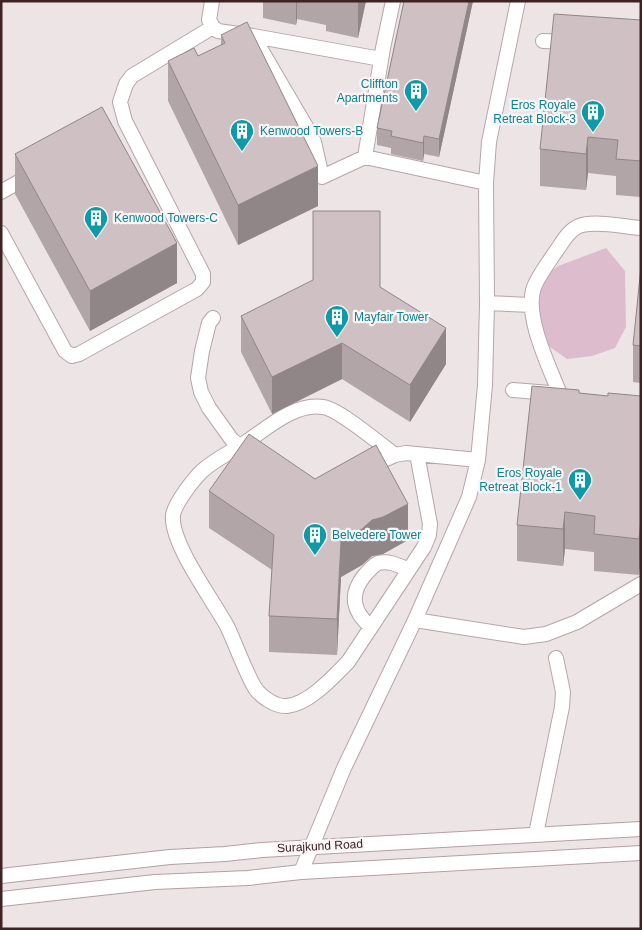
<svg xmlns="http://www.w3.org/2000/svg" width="642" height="930" font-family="Arial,sans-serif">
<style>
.green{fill:#ddbdcd}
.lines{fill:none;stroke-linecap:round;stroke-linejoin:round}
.minor-casing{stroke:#b5a6a8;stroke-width:16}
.secondary-casing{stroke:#b59fa2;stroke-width:16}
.minor{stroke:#fff;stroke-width:14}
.secondary{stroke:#fff;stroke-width:14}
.wall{fill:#b1a5a8}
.shaded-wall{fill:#908688}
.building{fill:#cec0c3;stroke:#908688}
.labels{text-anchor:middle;stroke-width:4.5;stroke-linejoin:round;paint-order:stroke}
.culture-label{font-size:12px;fill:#0d838f;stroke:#f9f4f6;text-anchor:start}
.street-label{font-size:12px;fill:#3e2324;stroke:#f9f4f6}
</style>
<rect width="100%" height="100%" fill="#ede4e6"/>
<path class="green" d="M606 248 625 271 626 327 615 348 592 356 567 359 550 347 538 332 536 291 543 278 558 266Z"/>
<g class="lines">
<g class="minor-casing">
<path id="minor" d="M212 1 209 20 213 27 218 31 253 36 381 59
M253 36 308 130 314 142 322 177 365 157 486 183
M543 41 569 42
M365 157 383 48 393 1
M1 192 31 175
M1 233 65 351 72 356 79 354 197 289 203 282V274L125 121 120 102 126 84 132 76 213 27
M487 303 531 305
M213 318 209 323 202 351 198 378 201 392 209 408 232 440 246 450
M513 390 550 393
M560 394C549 366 524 316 534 287 539 275 547 265 554 254 561 245 568 230 579 226 594 220 625 227 641 228
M395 455C380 444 339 409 323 407 293 402 263 432 240 446 227 454 213 461 202 471 193 480 175 503 173 515 170 543 213 600 227 626 236 645 245 671 255 688 261 697 276 707 287 706 309 704 333 677 348 662L424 547 429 535 430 524 417 454
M367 468 395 455 406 453 478 460
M415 620 524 637 546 634 577 622 641 584
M371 627C353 612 349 595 364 576 368 572 373 565 378 563 389 560 400 566 409 570
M536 834 562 707 563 692 556 658
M301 872 344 768 415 620 469 497 478 460 485 385 487 303 486 183 489 142 518 1"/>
</g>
<g class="secondary-casing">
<path id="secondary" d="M1 876 170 857 225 854 262 850 641 829
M1 899 155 882 248 878 301 872 641 853"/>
</g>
<use href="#minor" class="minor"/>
<use href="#secondary" class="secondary"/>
</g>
<path class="wall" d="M263 1H366L358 38 326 31V25L297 19 296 25 263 18Z
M473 1 439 157 424 154 423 161 391 154V148L377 145V128Z
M641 20V197L616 195V176L588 173 586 190 540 186V149Z
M221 35 318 206 238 245 168 101V61L198 56 221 45Z
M15 154 177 283 90 331 15 194Z
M641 267V383L633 382V345Z
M380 287 446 364 410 422 342 379 272 414 241 352V316Z
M579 393 608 396H641V555L639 575 594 571V552L565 549 563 566 517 561V525Z
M315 479 408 540 383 554 372 556 362 565 341 577 337 655 269 652V616L272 570 209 528V491Z"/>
<path class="shaded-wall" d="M296 1H297V19L296 25Z
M358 1H366L358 38Z
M469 1H473L439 157V139Z
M424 136V154L423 161V143Z
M588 137V173L586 190V154Z
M318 166V206L238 245V205Z
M177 243V283L90 331V291Z
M446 328V364L410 422V385Z
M342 343V379L272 414V377Z
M408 504V540L383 554 372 556 362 565 341 577 337 655V619L341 541 372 520Z
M565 512V549L563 566V529Z
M641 519V555L639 575V539Z"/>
<path class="building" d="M404 1H469L439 139 424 136 423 143 391 136 392 131 377 128Z
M554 14 641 20V161L616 159 618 140 588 137 586 154 540 149Z
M247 22 318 166 238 205 168 61 194 48 198 56 225 43 221 35Z
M102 107 177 243 90 291 15 154Z
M313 211H380V287L446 328 410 385 342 343 272 377 241 316 313 280Z
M641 267V346L633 345Z
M532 386 579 390V393L608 396V393L641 396V519L639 539 594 534 595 516 565 512 563 529 517 525Z
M249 434 315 479 376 445 408 504 383 517 372 520 362 529 341 541 337 619 269 616 274 535 209 491Z"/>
<defs>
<g id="building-pin" transform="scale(1.25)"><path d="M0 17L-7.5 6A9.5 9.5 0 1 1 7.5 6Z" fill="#0f9aa8" stroke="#f9f4f6"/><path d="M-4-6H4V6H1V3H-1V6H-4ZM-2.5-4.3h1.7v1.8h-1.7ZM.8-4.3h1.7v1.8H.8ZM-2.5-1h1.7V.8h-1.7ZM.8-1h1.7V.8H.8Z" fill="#fff"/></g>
</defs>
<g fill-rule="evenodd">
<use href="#building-pin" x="416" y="91"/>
<use href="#building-pin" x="593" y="112"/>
<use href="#building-pin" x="242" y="131"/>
<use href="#building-pin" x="96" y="218"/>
<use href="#building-pin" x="337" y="317"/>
<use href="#building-pin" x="580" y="480"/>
<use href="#building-pin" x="315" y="535"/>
</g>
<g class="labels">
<g class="culture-label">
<text x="398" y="88" text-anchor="end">Cliffton<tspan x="398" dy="14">Apartments</tspan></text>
<text x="576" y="109" text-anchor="end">Eros Royale<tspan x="576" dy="14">Retreat Block-3</tspan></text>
<text x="260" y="135">Kenwood Towers-B</text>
<text x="114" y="222">Kenwood Towers-C</text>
<text x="354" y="321">Mayfair Tower</text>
<text x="562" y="477" text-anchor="end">Eros Royale<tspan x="562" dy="14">Retreat Block-1</tspan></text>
<text x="332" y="539">Belvedere Tower</text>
</g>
<g class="street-label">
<text transform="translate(320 846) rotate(-3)" y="4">Surajkund Road</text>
</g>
</g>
<rect width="642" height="930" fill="none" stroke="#3e2324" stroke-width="5"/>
</svg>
